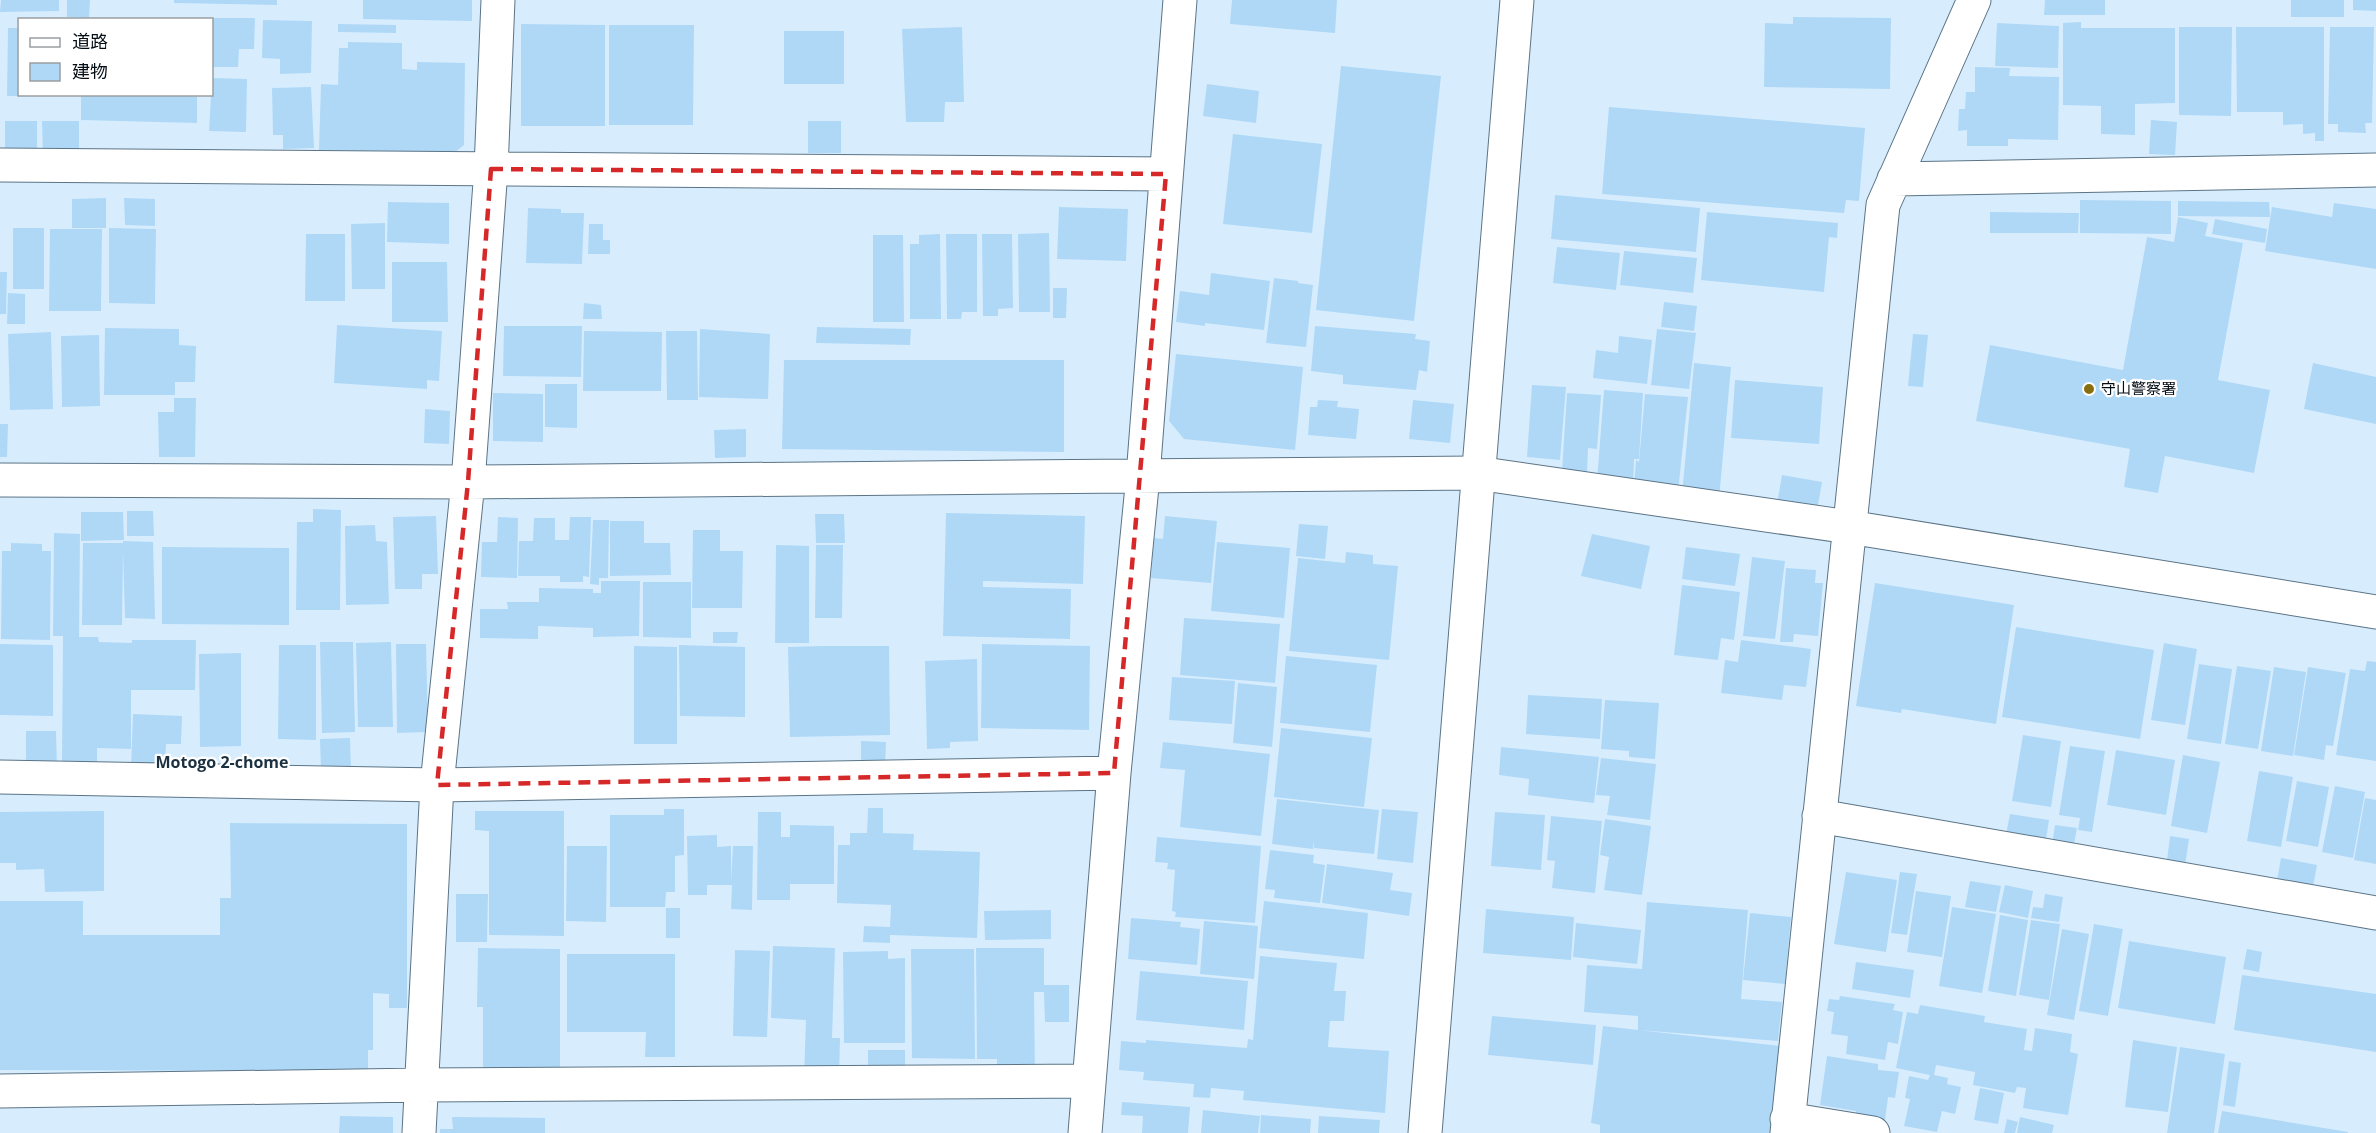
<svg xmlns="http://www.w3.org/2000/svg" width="2376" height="1133" font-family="'Open Sans','Noto Sans JP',sans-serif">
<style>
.building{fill:#afd8f7}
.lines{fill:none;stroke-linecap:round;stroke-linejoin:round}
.street-casing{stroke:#5b7486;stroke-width:35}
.secondary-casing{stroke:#5b7486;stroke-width:35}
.street{stroke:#fff;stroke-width:33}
.secondary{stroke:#fff;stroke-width:33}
.marked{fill:none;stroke:#d62828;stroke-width:4.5;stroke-dasharray:12 8;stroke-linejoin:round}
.poi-dot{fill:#886e0e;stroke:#fff;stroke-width:2}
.labels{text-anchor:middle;stroke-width:4.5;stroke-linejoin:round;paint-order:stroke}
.poi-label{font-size:15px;fill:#050e15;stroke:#fff;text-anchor:start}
.neighbourhood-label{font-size:16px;font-weight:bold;fill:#1b3141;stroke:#fff}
</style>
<rect width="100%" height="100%" fill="#d7edfe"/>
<path class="building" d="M1 0H59V11L0 12Z
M67 0H90L89 18 67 17Z
M174 0H277V5L174 3Z
M363 0H472V21L363 19Z
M1232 0H1337L1335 33 1230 24Z
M2045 0H2105V15H2044Z
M2291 0H2344V17H2291Z
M2353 0H2376V11L2353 10Z
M1793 17 1891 18 1890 89 1764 87 1765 23 1793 24Z
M212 18H255L254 49H239L238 67H212Z
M263 20 312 21 311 73 280 74V59L262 58Z
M2081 22V28H2175V103L2135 104V135L2101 134V106L2063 105V23Z
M1997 23 2059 26 2058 68 1995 66Z
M338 24 396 25V33L338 32Z
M521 24 605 25V126H521Z
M609 25H694L693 125H609Z
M962 27 964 102H945L944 122H906L902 29Z
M2179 27H2232L2231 116 2179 115Z
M2236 27H2324V141H2315V133L2303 134V124L2283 125V112H2237Z
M2330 27H2374L2372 123H2365L2366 133 2338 132V124H2328Z
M8 28H20V96H7Z
M784 31H844V84H784Z
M348 42 402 43V69L417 70V62L465 63 464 145 454 153 319 150 321 84 338 85 339 48H348Z
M1341 66 1441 76 1414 321 1316 310Z
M1975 67 2010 68 2009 76 2059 77 2058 140 2008 139V146H1967V130L1958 131 1959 109H1965L1966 92H1975Z
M212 78 247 79 246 132 209 131Z
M1207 84 1259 91 1256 123 1203 116Z
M311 87 314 148 283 149V135H273L272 88Z
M81 94H197V123L81 120Z
M1609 107 1865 128 1859 201 1846 200 1844 213 1602 194Z
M2151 120 2177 122 2175 155 2149 154Z
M5 121H37V155H5Z
M42 121H79V157H43Z
M808 121H841V153H808Z
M1233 134 1322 144 1312 233 1223 224Z
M1555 195 1700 208 1696 252 1551 239Z
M106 198V228H72V199Z
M124 198 155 199V226L125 225Z
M2080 200 2171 201V234L2080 233Z
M2178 201 2269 202 2270 217 2178 216Z
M388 202 449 203V244L387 242Z
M2334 203 2376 209V269L2265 251 2272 207 2332 217Z
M1059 207 1128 209 1126 261 1057 259Z
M528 208 561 209V213H584L582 264 526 263Z
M1707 212 1838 223 1837 238 1829 237 1824 292 1701 280Z
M1990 212 2079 213 2078 233H1990Z
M2178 217 2208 223 2205 236 2243 243 2218 380 2270 390 2254 473 2165 456 2158 493 2124 487 2130 449 1976 421 1990 345 2123 370 2147 237 2174 242Z
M2215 219 2267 229 2265 243 2212 234Z
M385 223V289H352L351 224Z
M589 224H603V240H610V254H588Z
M13 228H44V289H13Z
M109 228 156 229 155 304 109 303Z
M50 229H102L101 311H49Z
M1049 233 1050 312H1019L1018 234Z
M306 234H345V301H305Z
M940 234 941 319H910V244H919V235Z
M946 234H977V312H962L961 319H947Z
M982 234H1012L1013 308 998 309V316H983Z
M873 235H903L904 322H873Z
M1557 247 1620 253 1616 290 1553 283Z
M1624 251 1697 258 1693 293 1620 285Z
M392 262H447L448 322H392Z
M0 272H7L6 314H0Z
M1211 273 1270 281 1264 330 1205 323V326L1176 322 1180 291 1209 295Z
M1274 278 1298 281V283L1313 285 1306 347 1266 343Z
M1053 288H1067L1066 318H1053Z
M8 293 25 294V324H7Z
M1664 302 1697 306 1694 331 1661 327Z
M584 303 601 305 602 319H583Z
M337 325 442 331 439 381 427 380V389L334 383Z
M504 326H582L581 377 503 376Z
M1315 326 1416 334 1415 339 1430 341 1427 372 1419 370 1416 390 1343 384V375L1311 371Z
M817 327 911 329 910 345 816 343Z
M105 328 179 329V345L196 346 195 382H175V395H104Z
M700 329 770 334 768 399 699 397Z
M1657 329 1696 333 1689 389 1651 385Z
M584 331 662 332 661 391H583Z
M666 331H697L698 400H667Z
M51 332 53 409 10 410 8 334Z
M1913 334 1928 335 1923 387 1908 386Z
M99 335 100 406 62 407 61 336Z
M1619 336 1652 340 1647 384 1593 378 1596 350 1618 353Z
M1176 354 1303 367 1295 450 1184 439 1169 421Z
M784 360H1064V452L782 449Z
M1694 363 1731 367 1719 499 1682 495Z
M2313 363 2376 377V424L2304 409Z
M1735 380 1823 387 1819 444 1731 438Z
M545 384H577V428L545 427Z
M1532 385 1566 387 1560 460 1527 457Z
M1604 390 1643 393 1639 459H1634L1633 484 1597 481Z
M493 393 543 394V442L493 441Z
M1567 393 1601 395 1597 449 1588 448 1587 473 1562 471Z
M1645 394 1688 397 1678 492 1634 488 1636 460 1639 462Z
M174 398H196L195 457H159L158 412H174Z
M1318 400 1338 401 1337 407 1359 409 1356 439 1308 435 1310 407H1317Z
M1413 400 1454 404 1450 443 1409 439Z
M425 409 450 411 449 444 424 443Z
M0 424H8L7 457H0Z
M746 429V457L715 458 714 430Z
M1782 475 1822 482 1817 511 1777 504Z
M313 509 341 510 340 610H296L297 522H313Z
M127 511H153L154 536H127Z
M81 512H123L124 540 81 541Z
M946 513 1085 516 1083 584 983 581V587L1071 589 1070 639 943 636Z
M815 514H844L845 543H816Z
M436 516 438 574H422V589H395L393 517Z
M1165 516 1217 521 1211 583 1151 578 1154 538 1163 539Z
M498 517 518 518 517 578 481 577 482 542H497Z
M570 517H591L589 577 583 576V582H560V576H518L519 541H533L534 518H555V540H569Z
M593 520H609L608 578H599V585L590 584Z
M610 521H644V543H670L671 575 610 576Z
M1299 524 1328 526 1325 559 1296 556Z
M375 525 376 541 387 542 389 604 346 605 345 526Z
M693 530H720V551H743L742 608H692Z
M54 533 80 534 79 637H98L99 642 132 643V640H196L195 690H131V749L97 748V762H62L63 636H53Z
M1592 534 1650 546 1641 589 1581 576Z
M123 541 153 542 155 619 125 618 123 552 122 625H82L83 543H123Z
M1217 542 1290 548 1284 618 1211 611Z
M11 543 42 544V551H51L50 640 1 639 2 551H11Z
M776 545 809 546V643H775Z
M816 545H843L842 618H815Z
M162 547 289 548V625L162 624Z
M1686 547 1740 554 1735 586 1682 579Z
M1346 552 1373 555V564L1398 566 1389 660 1289 651 1298 558 1345 563Z
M1752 557 1785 561 1775 639 1743 636Z
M1786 568 1816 570 1815 583H1823L1818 636 1794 634 1793 642H1780Z
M601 581H640L639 636 593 637V628L538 626V639L480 638V609H508L507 602H539V588L593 589V593H601Z
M643 582H691V638L643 637Z
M1875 583 2014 605 1996 724 1902 709 1901 713 1856 706Z
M1682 585 1740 592 1734 640 1721 638 1718 660 1674 655Z
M1184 618 1280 624 1275 683 1180 675Z
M2016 627 2154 650 2140 739 2002 717Z
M713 632H738L737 643H713Z
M1741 640 1811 649 1806 687 1784 685 1782 700 1721 693 1725 660 1738 662Z
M320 642H353L355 732 322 733Z
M391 642 393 727H358L356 643Z
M2164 643 2197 649 2185 725 2151 720Z
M0 644 53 645V716L0 715Z
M396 644H426L428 732 397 733Z
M982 644 1090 646 1089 730 981 728Z
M279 645H316V740L278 739Z
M679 645 745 647V717L680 716Z
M634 646 677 647V744H634Z
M822 646H889L890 735 790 737 788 647Z
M241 653V746L200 747 199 654Z
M1286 656 1377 665 1370 732 1280 723Z
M977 659 978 741 950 742V748L927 749 925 661Z
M2367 661 2376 662V761L2336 755 2350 669 2365 671Z
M2199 664 2232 669 2221 744 2187 739Z
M2237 666 2271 671 2258 749 2225 744Z
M2274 667 2306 672 2293 756 2261 751Z
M2308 667 2346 673 2333 746 2326 745 2324 760 2294 755Z
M1172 677 1235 681 1232 724 1169 720Z
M1238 683 1277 687 1272 747 1233 743Z
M1528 695 1602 699 1600 739 1526 734Z
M1605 700 1659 703 1655 759 1629 757V751L1601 749Z
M133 714 182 716 181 744H166L165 769 131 768Z
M1281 728 1372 738 1364 807 1274 797Z
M26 731H56L57 768 26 767Z
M2023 735 2061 741 2051 807 2012 801Z
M350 738 351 770 321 771 320 739Z
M861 741 886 742 885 769 861 768Z
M1163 742 1270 754 1261 836 1180 827 1185 770 1160 768Z
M2070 746 2105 751 2092 832 2078 830 2080 818 2059 815Z
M1501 747 1599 757 1594 803 1528 795 1529 779 1499 775Z
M2116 750 2175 760 2166 815 2107 805Z
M2183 755 2220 762 2207 833 2171 826Z
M1601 758 1656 764 1650 820 1607 815 1610 796 1596 795Z
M2259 771 2293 777 2281 847 2247 841Z
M2297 781 2329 787 2318 847 2286 841Z
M2335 786 2365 792 2353 858 2322 852Z
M2365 798 2376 800V864L2354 860Z
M1277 799 1379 810 1374 854 1314 848V840L1313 849 1272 844Z
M868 808H883V833L914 834 913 850 980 852 977 938 890 935V943L863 942 864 926 890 927 891 905 837 903 838 845H850V833H867Z
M664 809H684V855L675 856V892H666L665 907H610V815H664Z
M1382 809 1418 812 1413 863 1377 859Z
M104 811V891L45 892 44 869 16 870V863H0V812Z
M475 811H564V936L489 935V831L475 830Z
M758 812H781V837H790V825L834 826V884H790V900H757Z
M1495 812 1545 815 1541 870 1491 866Z
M2010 814 2049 820 2044 852 2004 845Z
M1551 816 1602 821 1595 893 1552 888 1555 861 1547 860Z
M1605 819 1651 826 1642 895 1604 890 1609 857 1600 855Z
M230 823 407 824V1008H389V994L373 993V1050H368V1071L0 1070V901H83V935H220V898H231Z
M2055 825 2077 828 2072 855 2051 852Z
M717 835V847L731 846V881L733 846H753L752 910 731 909 732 885H707V895H688L687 836Z
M2170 836 2189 839 2184 872 2166 869Z
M1157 837 1261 846 1255 923 1175 917 1176 912 1172 911 1175 870 1167 869 1168 863 1155 862Z
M567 846H607L606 922 566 921Z
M1270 850 1314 855 1313 863 1325 865 1320 903 1274 898 1275 890 1265 889Z
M2281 858 2317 865 2312 892 2276 886Z
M1327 864 1393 873 1390 890 1412 893 1409 916 1322 903Z
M1846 872 1897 880 1886 952 1834 944Z
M1900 872 1917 874 1907 935 1891 933Z
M1970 881 2001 886 1996 912 1965 907Z
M2005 885 2033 891 2028 918 1999 912Z
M1916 891 1951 896 1942 957 1907 952Z
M456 894H488L487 942H456Z
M2045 894 2063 897 2059 922 2031 918 2033 907 2043 908Z
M1264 901 1368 913 1364 959 1259 948Z
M1647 902 1748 910 1741 999 1782 1002 1778 1041 1638 1030V1016L1584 1012 1587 965 1642 969Z
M1952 907 1996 914 1982 993 1939 986Z
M666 908H680V938H666Z
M1486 909 1574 917 1571 960 1483 953Z
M1051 910V939L985 940 984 911Z
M1750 913 1791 917 1785 984 1743 980Z
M2000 915 2028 920 2016 996 1988 991Z
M1131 918 1181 922 1180 927 1200 929 1197 965 1128 959Z
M2031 920 2060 924 2049 1000 2019 995Z
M1204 921 1258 926 1254 979 1200 974Z
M1576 923 1641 930 1637 964 1573 957Z
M2094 924 2123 929 2108 1016 2079 1011Z
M2062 929 2089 934 2074 1020 2047 1015Z
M2129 941 2226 957 2215 1024 2118 1008Z
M773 946 835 948 832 1038H840L839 1078 804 1077 806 1020 771 1018Z
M478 948 560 949V1071L483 1070V1007H477Z
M976 948H1044V985H1069V1022H1045L1044 992H1034L1035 1079 997 1080V1059H977Z
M911 949H974L975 1059 912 1058Z
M2247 949 2262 952 2259 972 2243 969Z
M735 950 770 951 767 1037 733 1036Z
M888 951V959L905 958V1043H844L843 952Z
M567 954H675V1057H645L646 1032H567Z
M1260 956 1337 963 1334 991H1346L1344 1021H1330L1328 1047 1389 1051 1385 1113 1243 1100 1244 1091 1211 1088 1210 1098 1193 1097 1194 1084 1143 1080 1144 1072 1119 1070 1121 1041 1146 1043V1040L1247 1048 1248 1039 1253 1040Z
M1856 962 1914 970 1910 998 1852 989Z
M1140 971 1248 981 1244 1030 1136 1020Z
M2242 975 2376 994V1052L2234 1030Z
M1840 996 1895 1004 1893 1010 1903 1012 1898 1044 1888 1042 1885 1060 1846 1054 1848 1036 1831 1034 1834 1012 1827 1011 1829 999 1839 1000Z
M1920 1005 1985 1016 1984 1022 2027 1029 2024 1050 2032 1051 2035 1028 2072 1034 2070 1052 2078 1054 2068 1115 2023 1108 2026 1088 2017 1087 2015 1093 1973 1085 1977 1060 1975 1072 1936 1065 1934 1075 1948 1078 1947 1084 1961 1087 1955 1114 1942 1111 1937 1132 1904 1126 1910 1099 1905 1098 1909 1076 1928 1080 1930 1075 1896 1068 1907 1012 1918 1014Z
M1492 1016 1596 1025 1593 1065 1488 1055Z
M1603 1026 1780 1046 1772 1133H1600V1125L1591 1123Z
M2133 1040 2177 1047 2168 1112 2125 1107Z
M2180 1047 2225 1054 2214 1133H2167Z
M868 1050H905V1065H868Z
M1827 1056 1878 1064V1070L1899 1072 1895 1098 1888 1097 1884 1128 1855 1124 1856 1111 1820 1105Z
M2229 1061 2241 1063 2235 1107 2223 1105Z
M1980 1088 2004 1093 1998 1124 1974 1120Z
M1122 1102 1190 1107 1188 1133H1142L1143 1116 1121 1115Z
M1203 1110 1260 1116 1258 1133H1201Z
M2222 1111 2348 1132V1133H2218Z
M1261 1115 1311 1119 1310 1133H1260Z
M340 1116 393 1117V1133H339Z
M1319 1116 1380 1120 1379 1133H1318Z
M452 1117 545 1118V1133H440V1129H453Z
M2020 1117 2054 1125 2052 1133H2017Z
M2007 1119 2018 1122 2015 1133H2004Z"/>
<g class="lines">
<g class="street-casing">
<path id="street" d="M0 165 1166 174
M1894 179 2376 170
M0 480 468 482 1477 473 1849 527 2376 612
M0 777 437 785 1114 773
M1819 816 2376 913
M0 1091 422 1085 1088 1081
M1787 1119 1873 1133
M419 1133 437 785 468 482 491 169 498 0
M1085 1133 1114 773 1143 476 1180 0
M1787 1133 1883 205 1974 0"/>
</g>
<g class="secondary-casing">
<path id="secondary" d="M1425 1133 1517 0"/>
</g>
<use href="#street" class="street"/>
<use href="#secondary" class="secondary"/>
</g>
<path class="marked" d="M491 169 1166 174 1114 773 437 785 468 482Z"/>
<circle class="poi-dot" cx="2089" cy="389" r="6"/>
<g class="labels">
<g class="poi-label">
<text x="2101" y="394">守山警察署</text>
</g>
<g class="neighbourhood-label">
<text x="222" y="768">Motogo 2-chome</text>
</g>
</g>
<rect x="18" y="18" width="195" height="78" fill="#ffffff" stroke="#9b9fa1" stroke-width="1.5"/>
<rect x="30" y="38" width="30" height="9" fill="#ffffff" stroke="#9b9fa1" stroke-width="1.5"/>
<text x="72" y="48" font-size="18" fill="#050e15">道路</text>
<rect x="30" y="63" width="30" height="18" fill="#afd8f7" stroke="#9b9fa1" stroke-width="1.5"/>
<text x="72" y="78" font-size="18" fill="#050e15">建物</text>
</svg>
